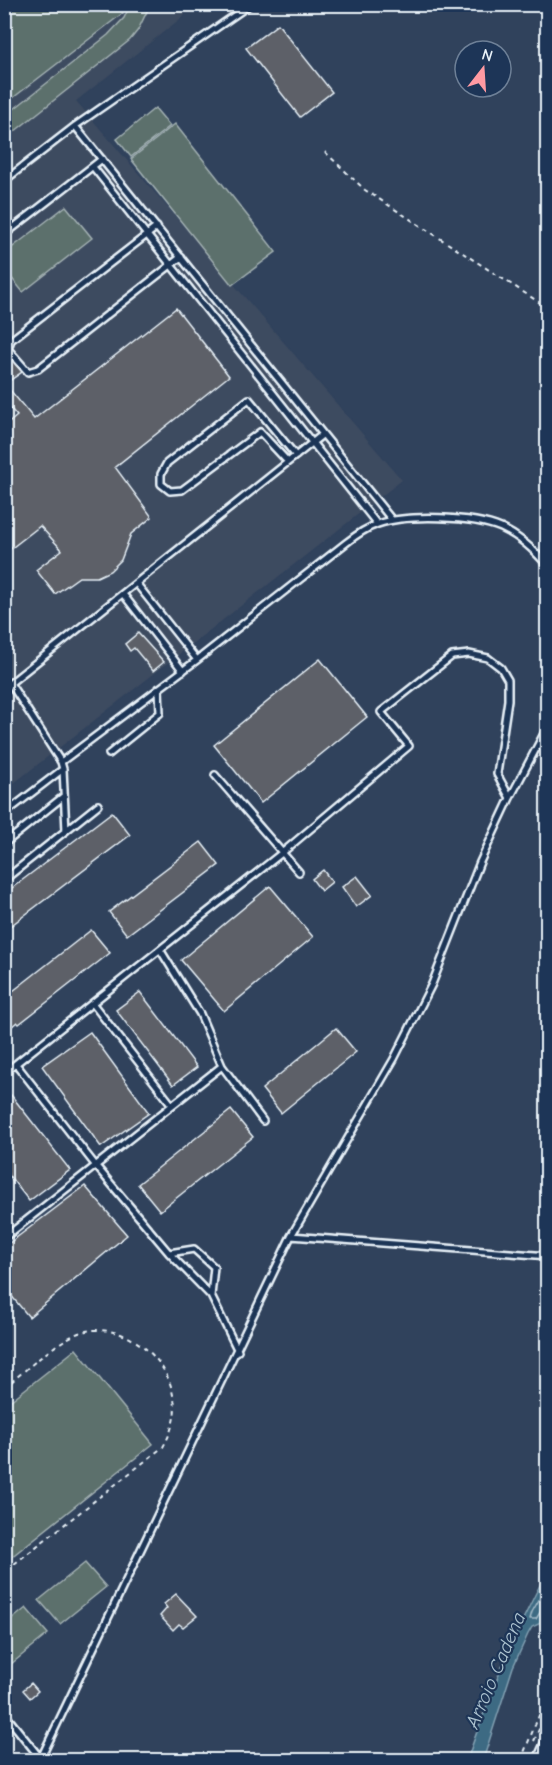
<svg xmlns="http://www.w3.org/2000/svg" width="552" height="1765" font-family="'Comic Neue',sans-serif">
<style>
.built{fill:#3e4b60}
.green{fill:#5c706c;stroke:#a2b0b2;stroke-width:1.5}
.water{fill:#3e6a83;stroke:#82a0b2;stroke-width:1.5}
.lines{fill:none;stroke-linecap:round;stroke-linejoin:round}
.shore{stroke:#a4bbc9;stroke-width:1.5}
.building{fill:#5d6168;stroke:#e8f1f8;stroke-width:1.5}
.service-casing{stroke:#e8f1f8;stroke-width:10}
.secondary-casing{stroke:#e8f1f8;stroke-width:20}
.path{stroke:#e8f1f8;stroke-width:2;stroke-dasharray:4.5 4.5;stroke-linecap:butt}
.service{stroke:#1d3557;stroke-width:5}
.secondary{stroke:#1d3557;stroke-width:15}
.labels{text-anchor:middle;stroke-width:4.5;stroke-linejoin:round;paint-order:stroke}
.water-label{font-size:20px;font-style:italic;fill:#acc2cf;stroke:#1d3557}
</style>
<rect width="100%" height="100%" fill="#30425c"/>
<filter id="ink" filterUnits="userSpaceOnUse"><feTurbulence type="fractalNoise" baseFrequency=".0167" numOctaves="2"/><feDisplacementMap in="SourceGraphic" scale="12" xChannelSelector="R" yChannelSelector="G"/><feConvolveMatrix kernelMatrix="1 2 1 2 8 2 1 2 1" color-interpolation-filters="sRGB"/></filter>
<g filter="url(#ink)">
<path class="built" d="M5 5H180L185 15 76 101 402 480 5 790Z"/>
<path class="green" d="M5 4 116 5 123 13 5 104Z
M130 5H150L138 30 130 40 5 139V116L108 35 124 18Z
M155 108 170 126 131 157 117 139Z
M175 124 276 252 232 285 131 159Z
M66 206 92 238 23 292 5 270V253Z
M76 1349 153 1444 5 1562V1405Z
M85 1563 106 1587 60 1624 39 1600Z
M26 1608 48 1634 5 1669V1625Z"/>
<path class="water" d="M547 1572V1610L541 1623 532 1627 528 1634 513 1667 483 1760H467C489 1696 514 1632 547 1572Z"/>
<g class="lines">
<path class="shore" d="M548 1584 532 1612 530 1619H536L541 1611 548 1609"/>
</g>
<path class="building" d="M278 24 332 92 300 117 246 48Z
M176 308 229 376 115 467 152 517 131 534 121 560 110 571 97 577H79L55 594 36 570 62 550 40 526 4 554V427L17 416 4 401V357L7 355 22 372 5 384 34 419Z
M138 633 164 662 153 671 134 648 130 651 125 644Z
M320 659 367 717 261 803 214 745Z
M112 812 130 835 9 927 4 921V894Z
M201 842 219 865 127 935 109 912Z
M323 870 332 882 321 891 312 879Z
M357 876 372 895 356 907 342 887Z
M270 886 313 937 224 1011 181 960Z
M91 930 110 953 19 1024 17 1022 4 1033V998Z
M140 992 197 1067 173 1085 116 1010Z
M336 1028 356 1052 281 1113 262 1089Z
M90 1032 149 1113 101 1147 42 1066Z
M11 1095 70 1170 29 1201 4 1169V1100Z
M231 1110 253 1137 160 1211 138 1184Z
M85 1186 127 1235 29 1317 4 1287V1247Z
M176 1594 197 1616 183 1627 179 1624 173 1630 160 1616 167 1608 164 1604Z
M31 1683 38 1691 30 1698 23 1690Z"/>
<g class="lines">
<g class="service-casing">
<path id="service" d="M75 126 392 520
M93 167 377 524
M4 181 75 126 251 4
M157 227 11 340 8 349 28 372 38 369 181 257
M4 235 102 159
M288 462 260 432 182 490 170 491 161 484V474L167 463 249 399 296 456
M136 583 197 660
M123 594 183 671
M10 683 61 762 63 769 66 831
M4 688 322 435
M109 754 160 713 159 688
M61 762 197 660 346 543C356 535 366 528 378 524 407 514 473 516 501 528 519 536 536 552 548 566
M215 775 299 872
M4 814 63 769
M4 844 64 796
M4 880 98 805
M161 951 200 1014 222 1066 263 1121
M93 1004 172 1105
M16 1064 96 1166 169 1253 211 1296 238 1351
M4 1073 283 852 409 746 381 712 452 656 469 654 488 658 501 668 508 680V700L497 774 510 798
M291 1236 548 1256
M4 1238 222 1066
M169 1253 194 1249 214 1267 211 1296
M4 1713 41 1759
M40 1760 291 1236 394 1059 432 984 480 862 510 798 548 726"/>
</g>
<g class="secondary-casing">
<path id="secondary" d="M542 1760 548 1747"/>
</g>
<path class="path" d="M325 152 365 190 548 308
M4 1388C24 1372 62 1335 86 1331 125 1324 163 1354 172 1390 173 1396 175 1402 175 1408 174 1423 170 1435 163 1447L4 1572
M534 1741 548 1708
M521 1760 548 1693"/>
<use href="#service" class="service"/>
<use href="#secondary" class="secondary"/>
</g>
</g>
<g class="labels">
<g class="water-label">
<text transform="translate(495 1670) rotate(-67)" y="7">Arroio Cadena</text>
</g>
</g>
<rect width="552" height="1765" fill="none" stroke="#1d3557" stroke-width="24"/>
<rect x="12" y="12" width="528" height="1741" fill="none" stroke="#e8f1f8" stroke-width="2" filter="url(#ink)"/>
<g transform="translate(483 69) rotate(17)"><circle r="28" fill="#1d3557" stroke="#6e8097" stroke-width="1.5"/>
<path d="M0-4.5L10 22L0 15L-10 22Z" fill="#ff9aa2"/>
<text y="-9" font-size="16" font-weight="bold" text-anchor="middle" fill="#e8f1f8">N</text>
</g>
</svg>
